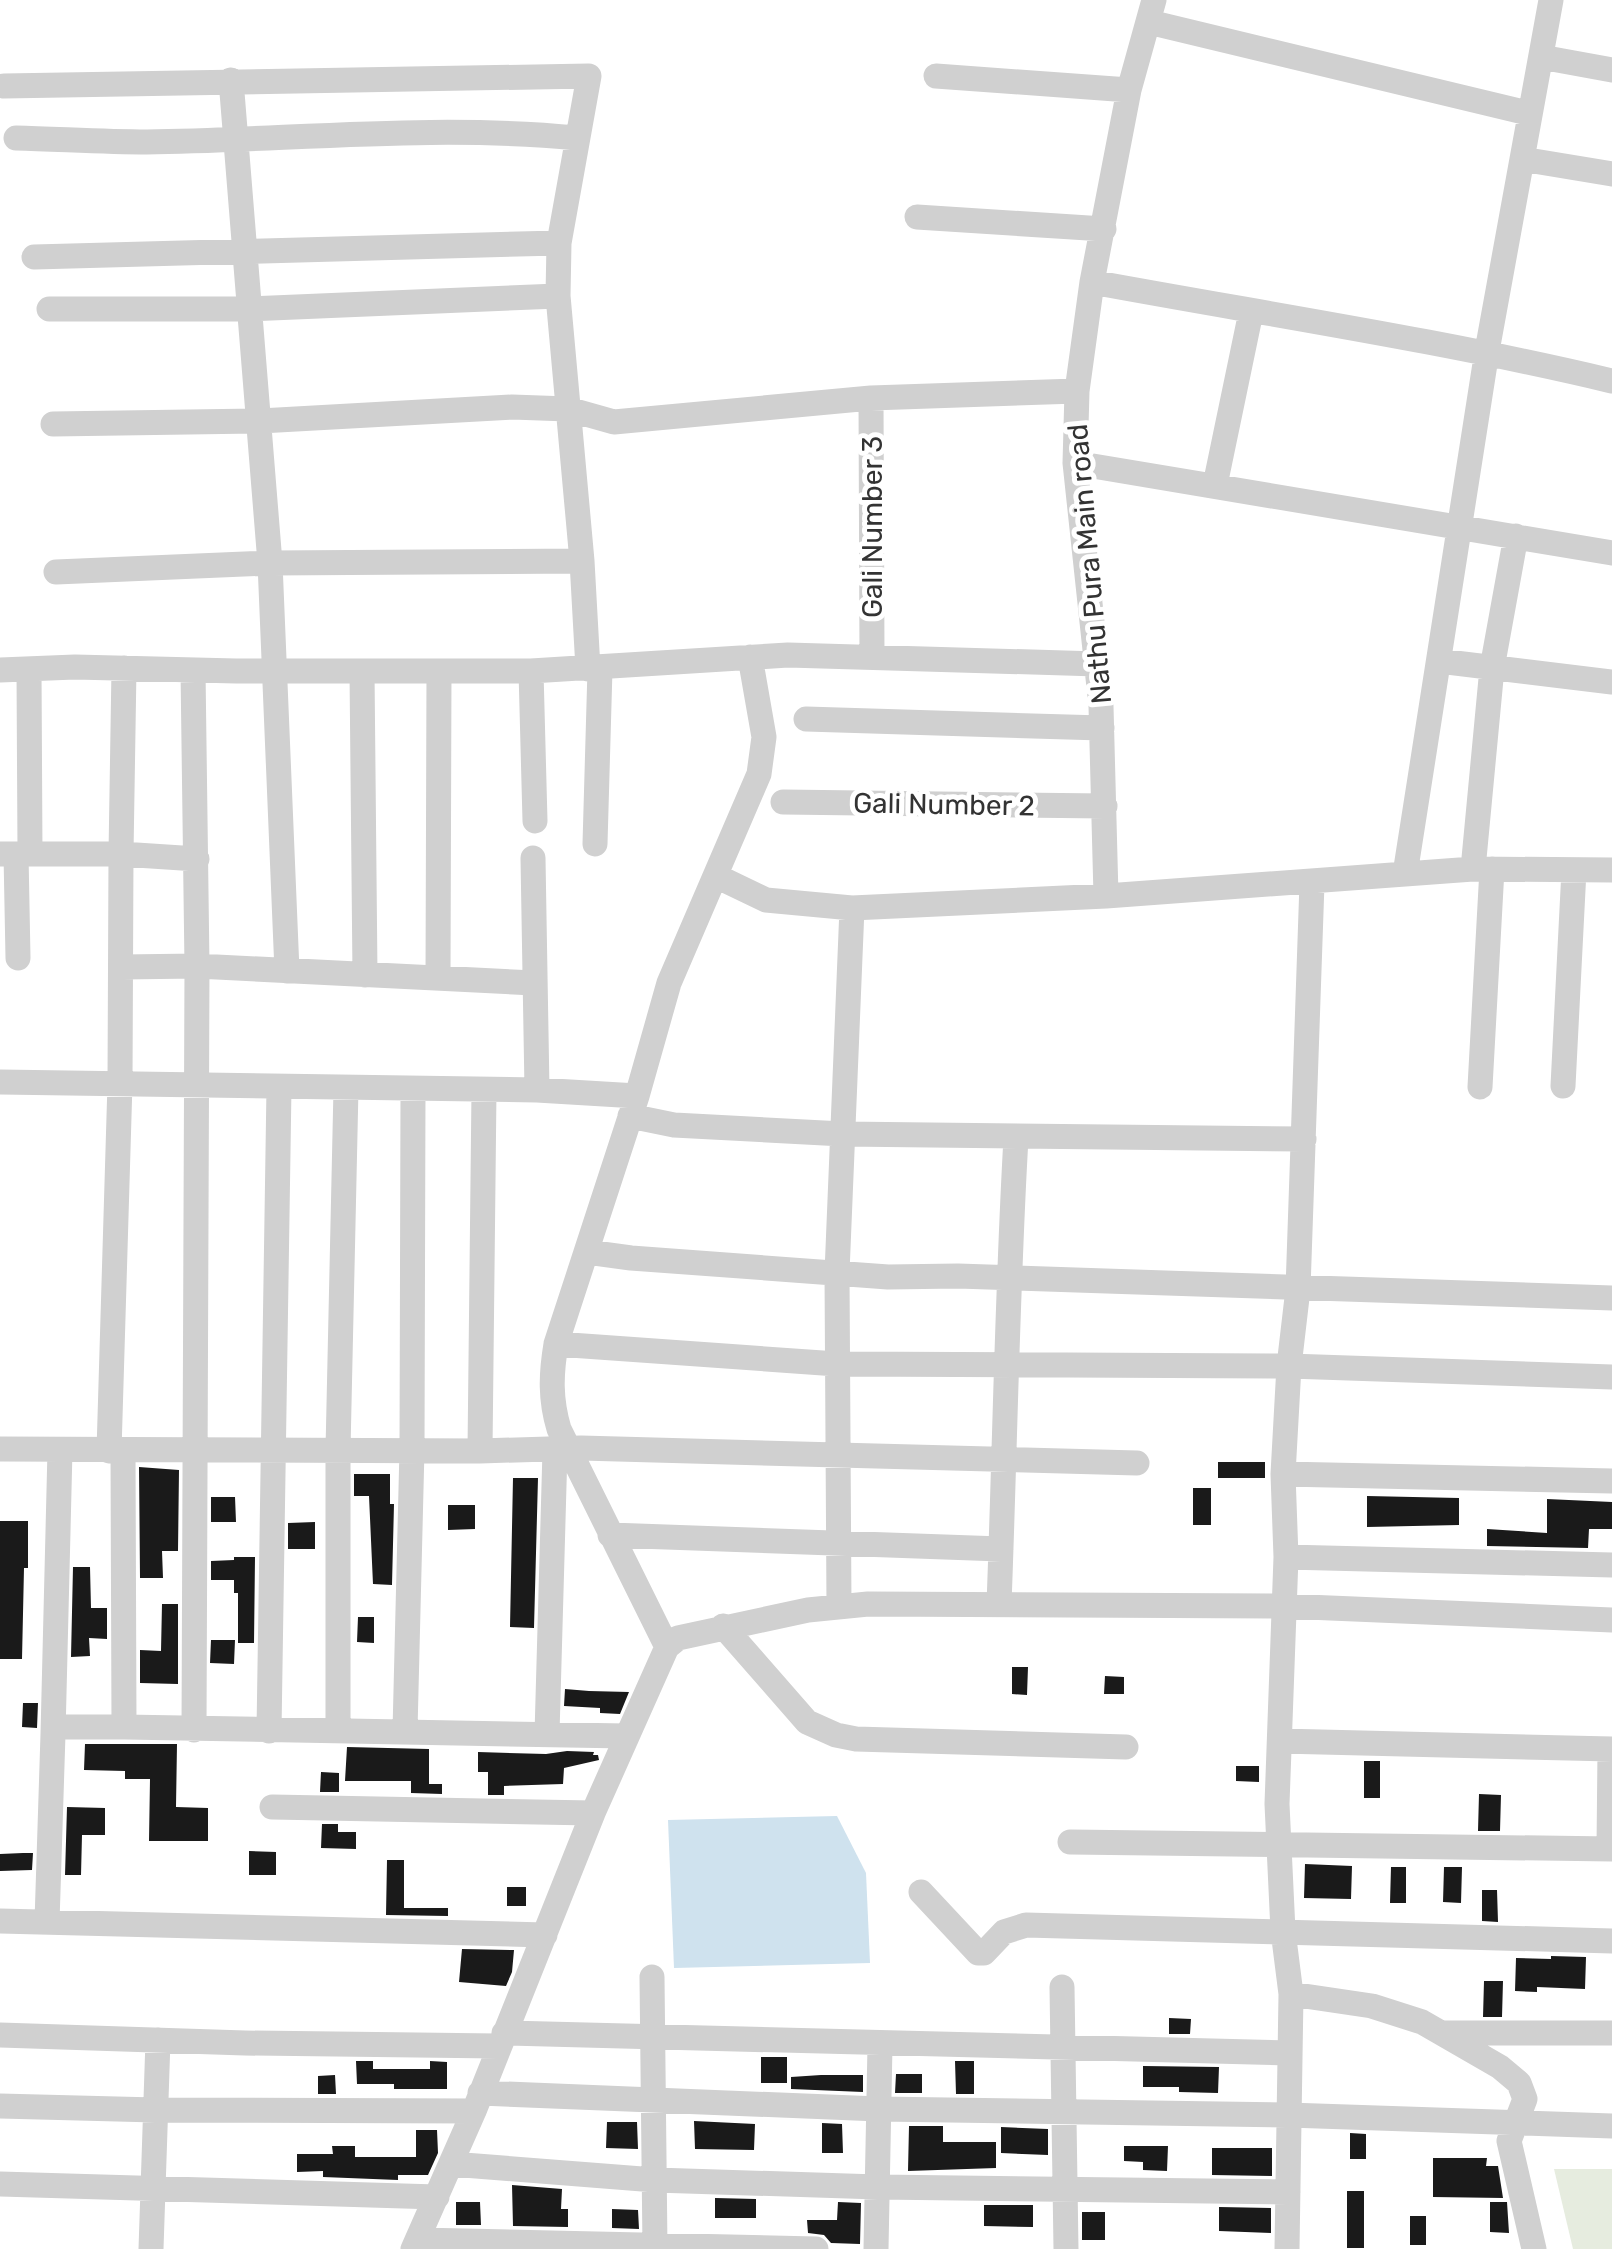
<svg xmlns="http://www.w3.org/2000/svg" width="1612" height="2249" font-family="Rubik,sans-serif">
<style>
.green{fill:#e6ecdf}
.water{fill:#cfe2ee}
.building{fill:#1a1a1a}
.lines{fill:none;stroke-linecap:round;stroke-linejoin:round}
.street{stroke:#d0d0d0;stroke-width:25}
.labels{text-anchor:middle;stroke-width:10;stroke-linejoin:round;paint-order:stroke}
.street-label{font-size:28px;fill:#333;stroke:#fff}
</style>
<rect width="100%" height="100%" fill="#fff"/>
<path class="green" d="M1554 2169H1612V2249H1573Z"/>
<path class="water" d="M837 1816 866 1873 870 1963 674 1968 668 1820Z"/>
<path class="building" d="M1218 1462H1265V1478H1218Z
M139 1467 179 1470 178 1551H162L163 1578H140Z
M354 1474H390V1504H394L392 1585 373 1584 369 1496H354Z
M513 1478H538L534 1628 510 1627Z
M1193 1488H1211V1525H1193Z
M1367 1496 1459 1498V1525L1367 1527Z
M211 1497H235L236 1522H211Z
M1547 1499 1612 1502V1529H1589L1588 1548 1487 1546V1529L1547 1533Z
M448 1505H475V1529L448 1530Z
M0 1521H28V1568H24L22 1659H0Z
M315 1522V1549H288V1523Z
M234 1557H255L254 1643H238V1593H234V1580H211V1561L234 1560Z
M73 1567H90L91 1608H107V1639L89 1638 90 1656 71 1657Z
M162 1604H178V1684L140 1683V1650L161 1651Z
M358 1617H374V1643L357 1642Z
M211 1640H235L234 1664 210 1663Z
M1012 1667H1028L1027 1695 1012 1694Z
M1105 1676 1124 1677V1694H1104Z
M565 1689 589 1691 629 1692 620 1714 600 1713V1708L564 1706Z
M23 1703H38L37 1728 22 1727Z
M85 1744H177L176 1807 208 1808V1841H149L150 1779H125V1771L84 1770Z
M347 1747 429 1749V1784H442V1794L411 1793V1781H345Z
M567 1751 594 1752 593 1755H598L599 1760 564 1768 563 1784 504 1786V1795H488V1772H478V1752L546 1754Z
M1364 1761H1380V1798H1364Z
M1236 1766H1259V1782L1236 1781Z
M321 1772 339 1773V1792H320Z
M1479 1794 1501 1795 1500 1831H1478Z
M67 1807 105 1808V1835H82L81 1875H65Z
M322 1824H338V1832H356V1849L321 1848Z
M249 1851 276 1852V1875H249Z
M23 1853H33L32 1870 0 1871V1854Z
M387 1860H404V1908H448V1916L386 1915Z
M1305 1864 1352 1866 1351 1899 1304 1898Z
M1391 1867H1406V1903H1390Z
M1444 1867H1462L1461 1903 1443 1902Z
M507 1887H526V1906H507Z
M1482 1890H1497L1498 1922 1482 1921Z
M462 1949 514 1950 512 1972 506 1986 459 1982Z
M1551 1956 1586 1957 1585 1989 1537 1987V1992L1515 1991 1516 1958 1551 1959Z
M1484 1981H1503L1502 2017H1483Z
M1169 2018 1191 2019 1190 2034H1169Z
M761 2057H787V2083H761Z
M356 2061H373V2069H430V2061L447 2062V2089H394V2084H357Z
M955 2061H974V2094H956Z
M1143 2066 1219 2067 1218 2093 1179 2092V2087H1143Z
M896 2074H922V2093H895Z
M335 2075 336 2094H318V2076Z
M821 2075H863V2092L791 2089V2077Z
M694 2121 755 2124 754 2150 695 2149Z
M607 2122H637L638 2149 606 2148Z
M822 2123 842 2124 843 2153H822Z
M909 2126H943V2142H996V2168L908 2171Z
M1001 2127 1048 2129V2155L1001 2153Z
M416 2130H437L438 2153 428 2175H398V2180L323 2177V2171L297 2172V2154H333L332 2146H355V2157H416Z
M1350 2133 1366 2134V2159H1350Z
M1124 2146H1168L1167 2171 1143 2170V2162L1124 2161Z
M1212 2148H1272V2176L1212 2175Z
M1433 2158H1487L1486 2166H1498L1503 2198 1433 2197Z
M512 2185 562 2189 561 2209H568V2227L513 2226Z
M1347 2191H1364V2248H1347Z
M715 2198 756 2199V2218H715Z
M456 2202H480L481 2225H456Z
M838 2202 861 2203 860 2244 831 2243 824 2235 808 2233 807 2220H837Z
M1490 2202H1507L1509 2233 1490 2232Z
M984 2205H1033V2227L984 2226Z
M1219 2207 1271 2208V2233L1219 2231Z
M612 2209 638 2210 639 2229 612 2228Z
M1082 2212H1105V2240H1082Z
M1410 2216H1426V2245H1410Z"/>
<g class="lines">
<path class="street" d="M1149 22 1528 113
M1541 57 1612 70
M936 76 1129 90
M231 80 270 563 287 971
M4 86 589 76 559 243 558 296 582 561 588 669
M16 138C59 139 103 142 147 142 290 140 434 124 577 138
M1522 159 1612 174
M917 217 1104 229
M34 257 559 243
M1092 282C1265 314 1440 340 1612 381
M49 309H250L558 296
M871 398 872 656
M53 424 260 421 512 407 568 409 614 422 871 398 1077 391
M1075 463 1612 553
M1215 485 1251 312
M56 572 270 563 582 561
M1439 661 1612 682
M124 668 121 854 197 859
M29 669 30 854
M0 670 75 667 236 671H531L788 655 1098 664
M193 670 197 966 194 1730
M362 671 365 975
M531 671 535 821
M806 719 1102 728
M783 802 1105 806
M595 844 600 669
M0 854H121L120 1083 109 1451
M16 854 18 958
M533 858 537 1090
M1473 869 1492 668 1516 536
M1405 874 1487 351 1551 0
M716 876 766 900 852 908 1106 896 1473 869 1612 870
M1106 896 1101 706 1075 463 1077 391 1092 282 1129 90 1154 0
M122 967 197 966 534 983
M438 978 439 671
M0 1082 537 1090 637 1096
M1563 1086 1574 870
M1480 1087 1492 869
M630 1116 674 1125 843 1134 1304 1139
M587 1252 631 1258 888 1277 958 1276 1612 1298
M556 1344 837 1364 1289 1366 1612 1377
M0 1449 480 1451 581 1448 1137 1463
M123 1451 124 1727 626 1736
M480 1451 484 1090
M1283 1474 1612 1481
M610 1535 1001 1549
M1286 1557 1612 1565
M999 1604C1005 1448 1007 1293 1016 1138
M839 1606 837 1273 852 908
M723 1626 807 1722 836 1735 856 1739 1126 1747
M667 1647 559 1429C550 1399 551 1374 556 1344L637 1096 669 983 759 774 764 737 750 657
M269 1731 279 1087
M338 1731V1450L346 1088
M405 1731 412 1449 413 1090
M53 1734 60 1450
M547 1734 555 1450
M1280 1741 1612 1749
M272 1807 593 1813
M1070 1842 1612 1849
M1609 1849 1610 1749
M921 1892 978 1953H984L1004 1932 1026 1925 1612 1941
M0 1921 545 1935
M47 1922 53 1734 59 1727H124
M652 1977 655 2249
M1062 1987 1066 2249
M1291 1994 1372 2006 1422 2022 1500 2067 1519 2083 1525 2099 1509 2141 1534 2249
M504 2033 1289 2053
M1445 2033H1612
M0 2035 245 2043 498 2046
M480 2093 879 2109 1288 2115 1612 2126
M0 2106 156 2110 474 2111
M451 2164 655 2180 878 2187 1288 2192
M0 2184 437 2197
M419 2240 816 2249
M151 2249 158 2040
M413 2249 474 2111 593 1813 667 1647 678 1638 808 1610 868 1604 1283 1606 1612 1620
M876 2249 880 2045
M1287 2249 1291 1994 1283 1931 1277 1804 1286 1557 1283 1474 1289 1366 1298 1289 1312 883"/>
</g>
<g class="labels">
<g class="street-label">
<text transform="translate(872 527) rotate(-90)" y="10">Gali Number 3</text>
<text transform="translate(1089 564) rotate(-95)" y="10">Nathu Pura Main road</text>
<text transform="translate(944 804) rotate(1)" y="10">Gali Number 2</text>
</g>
</g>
</svg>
